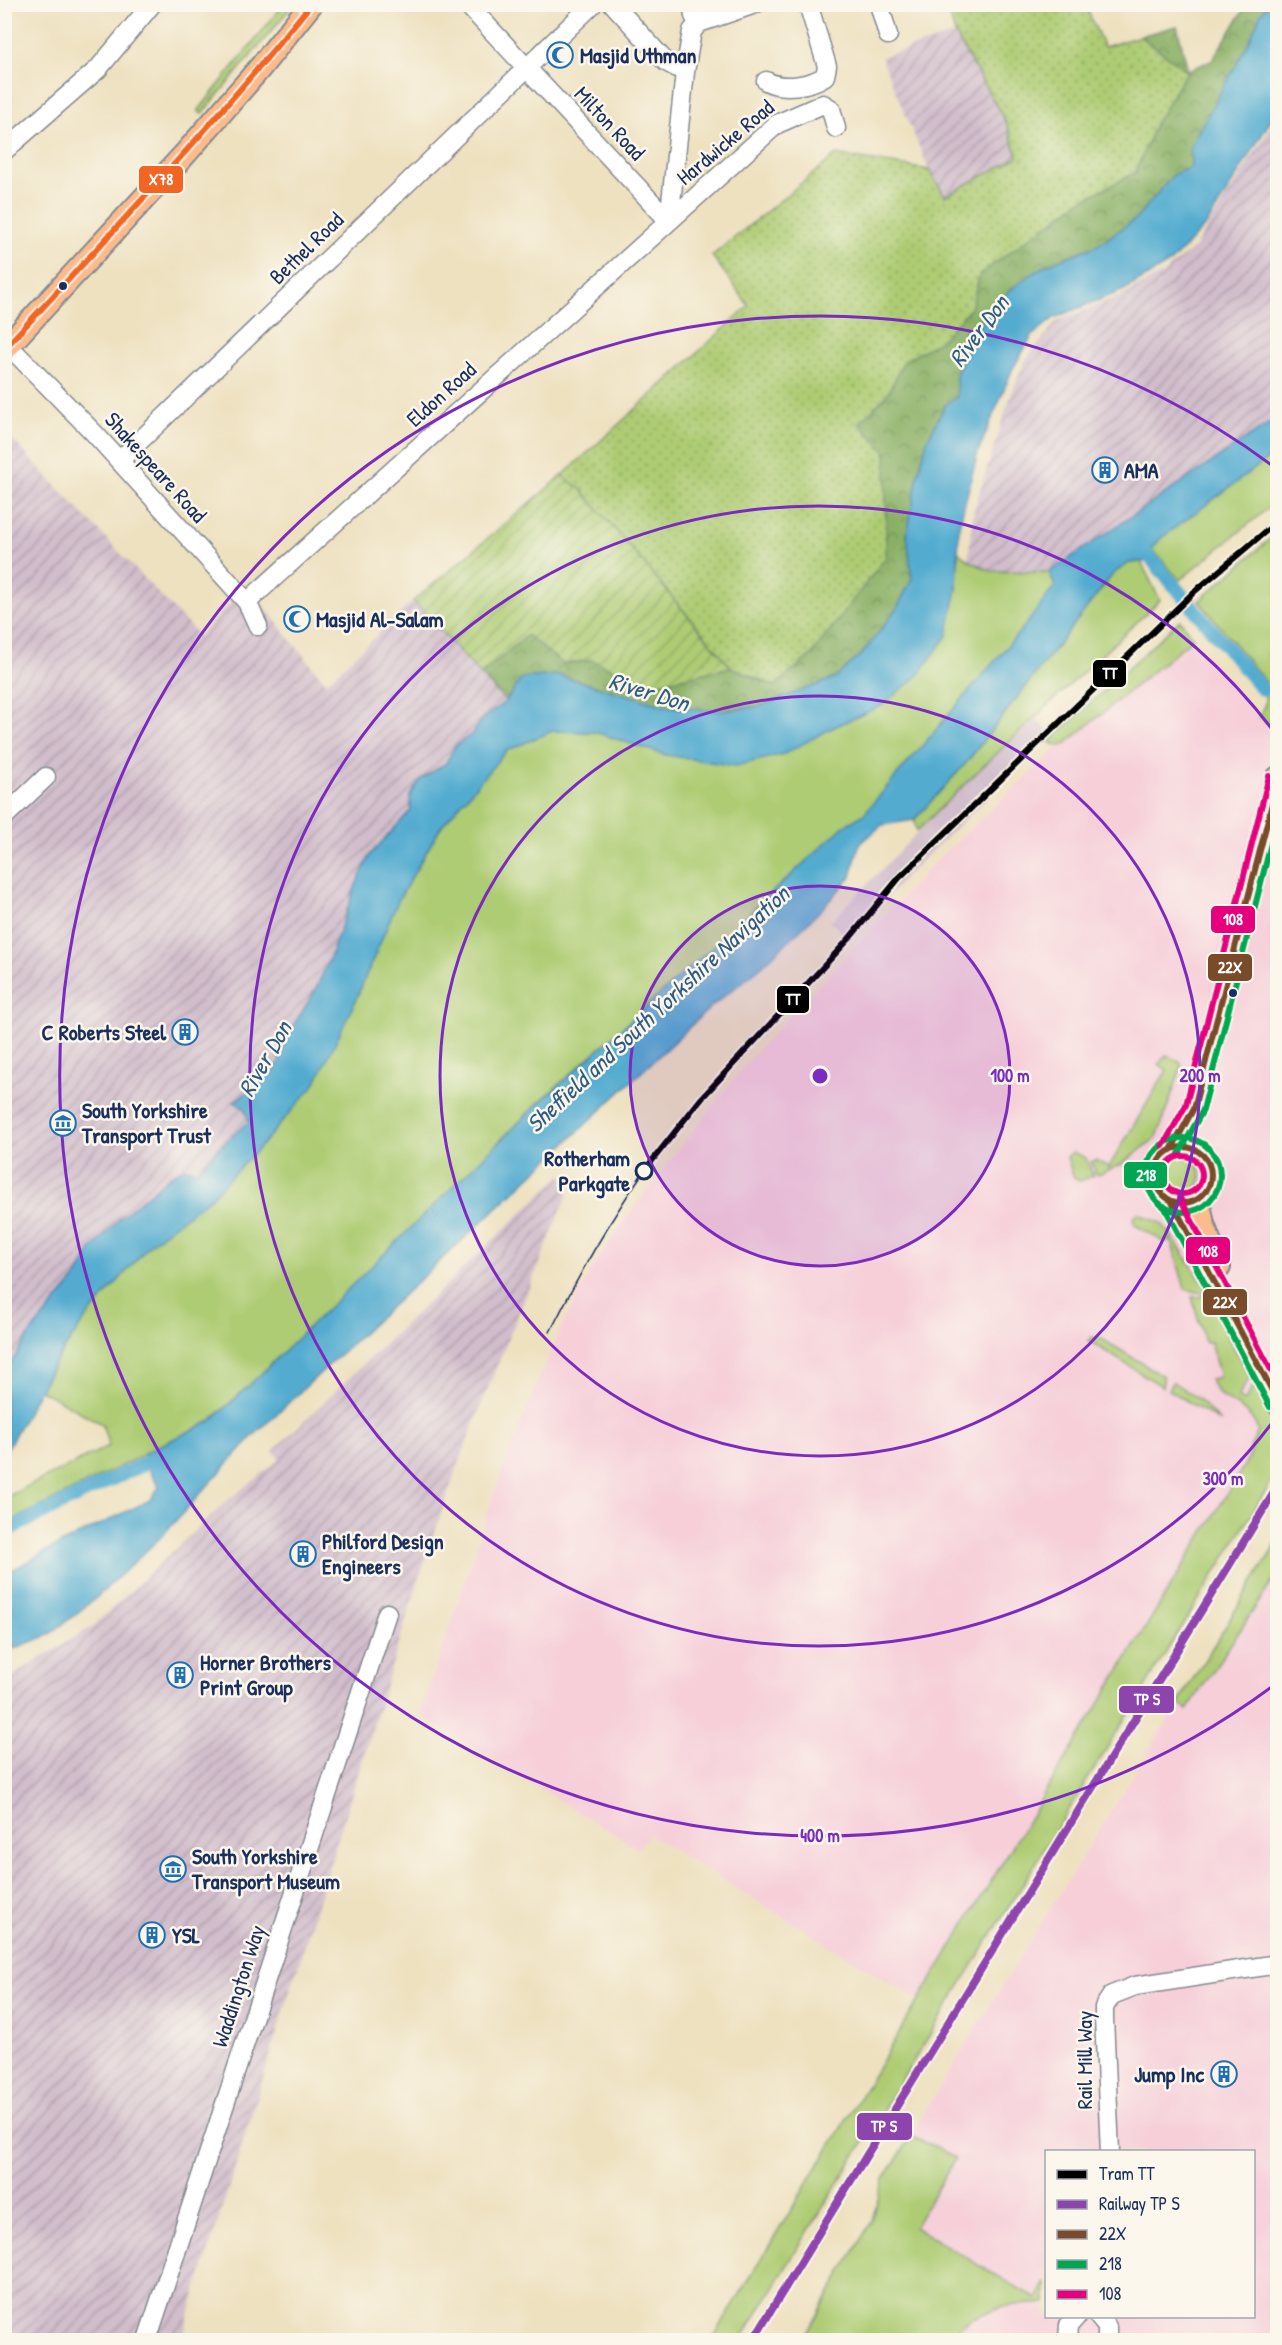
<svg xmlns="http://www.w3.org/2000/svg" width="1282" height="2345" font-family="'Patrick Hand',sans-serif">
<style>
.built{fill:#f6cfd9;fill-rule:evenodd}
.industrial{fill:url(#industrial-furrows)}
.railway{fill:#d1bdcb}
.grass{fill:#aecc73;stroke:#647e68;stroke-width:1.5}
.forest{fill:url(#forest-crowns);stroke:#527062;stroke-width:1.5}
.park{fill:url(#park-dots);stroke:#647e68;stroke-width:1.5}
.garden{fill:url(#garden-furrows);stroke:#647e68;stroke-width:1.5}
.water{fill:#52acd0;stroke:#366e97;stroke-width:1.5}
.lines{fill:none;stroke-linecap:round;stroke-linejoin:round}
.canal{stroke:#52acd0;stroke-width:14}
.minor-casing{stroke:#84888f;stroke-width:21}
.major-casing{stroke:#84888f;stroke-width:26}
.minor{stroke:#fff;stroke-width:18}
.major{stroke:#fbbb8d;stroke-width:22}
.tram{stroke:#1b2f5e;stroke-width:1.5}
.bus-1-casing{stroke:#fbf7ec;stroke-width:10}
.bus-2-casing{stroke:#fbf7ec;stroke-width:10}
.bus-3-casing{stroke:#fbf7ec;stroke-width:10}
.bus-4-casing{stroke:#fbf7ec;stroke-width:10}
.bus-1{stroke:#7a4b2a;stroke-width:6}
.bus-2{stroke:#00a651;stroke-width:6}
.bus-3{stroke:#e5007d;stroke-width:6}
.bus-4{stroke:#f26522;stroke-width:6}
.rail-1-casing{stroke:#fbf7ec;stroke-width:12}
.rail-1{stroke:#8e44ad;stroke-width:8}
.tram-1-casing{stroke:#fbf7ec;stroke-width:10}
.tram-1{stroke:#000;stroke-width:6}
.ring{fill:none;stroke:#7b2cbf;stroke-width:3}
.bus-dot{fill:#1b2f5e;stroke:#fbf7ec;stroke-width:2}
.stop-dot{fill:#fbf7ec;stroke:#1b2f5e;stroke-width:3}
.labels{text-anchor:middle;stroke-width:5;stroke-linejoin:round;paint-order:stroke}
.poi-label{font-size:22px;font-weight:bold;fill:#1b2f5e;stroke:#fbf7ec;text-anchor:start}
.street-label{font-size:22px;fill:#1b2f5e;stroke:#fbf7ec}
.stop-label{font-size:22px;font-weight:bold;fill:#1b2f5e;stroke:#fbf7ec;text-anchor:end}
.water-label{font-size:24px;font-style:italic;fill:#2e5b86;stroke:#fbf7ec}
.centre{fill:#7b2cbf;stroke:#fbf7ec;stroke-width:3}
.ring-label{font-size:18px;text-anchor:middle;font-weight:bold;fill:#7b2cbf;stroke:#fbf7ec;stroke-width:5;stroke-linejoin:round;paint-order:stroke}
.line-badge{stroke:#fbf7ec;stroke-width:2}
.badge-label{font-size:16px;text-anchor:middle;font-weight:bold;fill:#fff}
</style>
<defs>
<pattern id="industrial-furrows" width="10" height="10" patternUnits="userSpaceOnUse" patternTransform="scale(1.5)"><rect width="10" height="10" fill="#d1bdcb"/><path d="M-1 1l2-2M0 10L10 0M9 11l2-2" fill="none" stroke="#a99aa8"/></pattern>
<pattern id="forest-crowns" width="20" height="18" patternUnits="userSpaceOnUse" patternTransform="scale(1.5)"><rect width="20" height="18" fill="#8ab065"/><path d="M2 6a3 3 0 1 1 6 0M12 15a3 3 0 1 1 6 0" fill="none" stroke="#709056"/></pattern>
<pattern id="park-dots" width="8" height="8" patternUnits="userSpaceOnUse" patternTransform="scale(1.5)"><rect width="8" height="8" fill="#aecc73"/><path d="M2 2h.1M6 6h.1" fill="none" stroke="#8da662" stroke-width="1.8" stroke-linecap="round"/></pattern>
<pattern id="garden-furrows" width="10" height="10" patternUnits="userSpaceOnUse" patternTransform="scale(1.5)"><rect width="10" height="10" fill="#aecc73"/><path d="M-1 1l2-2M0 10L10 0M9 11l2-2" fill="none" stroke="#8da662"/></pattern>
</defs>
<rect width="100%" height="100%" fill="#fbf7ec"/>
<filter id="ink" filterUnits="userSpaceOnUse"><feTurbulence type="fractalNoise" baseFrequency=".0167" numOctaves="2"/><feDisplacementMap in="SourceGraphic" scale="12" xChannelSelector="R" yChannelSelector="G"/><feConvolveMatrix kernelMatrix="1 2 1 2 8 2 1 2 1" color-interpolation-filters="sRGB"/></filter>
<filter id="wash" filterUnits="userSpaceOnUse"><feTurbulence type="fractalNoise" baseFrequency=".008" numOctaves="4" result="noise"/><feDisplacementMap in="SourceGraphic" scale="24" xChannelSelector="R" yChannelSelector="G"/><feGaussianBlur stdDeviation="1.35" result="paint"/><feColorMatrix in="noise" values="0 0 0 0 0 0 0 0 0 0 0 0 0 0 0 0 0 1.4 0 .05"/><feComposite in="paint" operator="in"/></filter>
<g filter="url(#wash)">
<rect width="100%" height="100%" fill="#eee1c0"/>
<path class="built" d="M1193 638 1259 716 1273 727 1277 725V1417L1273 1418 969 1922 918 2000 650 1835 638 1849 420 1715 500 1477 527 1408 560 1330 593 1267 631 1211 752 1056 934 863 1059 746 1064 745Z
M1277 1575V2340H802L872 2220 884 2179 977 2027 1178 1703 1188 1709ZM1046 2152H1254V2316H1046Z"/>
<path class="industrial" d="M955 34 1007 124 1018 156 945 196 929 170 881 57Z
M1277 117V418L1049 572 991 571 968 560 974 510 1005 412 1024 362 1057 321 1123 295 1162 274 1195 247Z
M4 423 11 431 8 435 199 636 247 586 326 683 413 601 506 701 483 718 471 735 455 746 446 763 420 780 410 795 411 810 370 855 356 885 330 957 315 991 293 1026 275 1071 235 1102 244 1108 249 1121 222 1145 198 1170 185 1168 173 1174 120 1218 90 1251 77 1277 35 1327 5 1372Z
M562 1174 568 1194 487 1390 455 1473 418 1582 181 2340H5L4 1677 15 1674 93 1626 227 1501 280 1459 273 1451Z"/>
<path class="railway" d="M1036 719 1052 735 906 876 849 938 830 922 975 774Z"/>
<path class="grass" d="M283 5H293L202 114 198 111Z
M1277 452V501L1180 580 1152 549 1160 539Z
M1277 533V651L1268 654 1277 667 1273 727 1259 716 1265 704 1266 682 1199 601Z
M958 551 968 560 991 571 1049 572 1055 586 1029 622 863 815 845 825 714 946 538 1103 294 1344 209 1422 5 1524V1505L10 1495 109 1446 102 1424 40 1390 57 1360 86 1318 150 1244 211 1197 399 899 440 828 506 751 552 731 595 732 665 755 832 728 881 706 957 589Z
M1141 562 1160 600 975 774 917 831 914 820 967 762 1113 574 1129 563Z
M1180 620 1193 638 1064 745 1059 746 1049 742Z
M1166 1055 1181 1063V1068L1157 1137 1122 1164 1098 1175 1096 1174 1091 1162 1096 1160 1109 1167 1167 1070 1159 1064Z
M1073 1152 1086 1158 1093 1176 1079 1181 1074 1178 1067 1157Z
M1165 1175a18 18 0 1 1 36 0a18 18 0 1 1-36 0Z
M1138 1213 1161 1223 1173 1238 1208 1290 1201 1293 1185 1289 1171 1240 1164 1242 1135 1225 1133 1218Z
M1210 1292 1226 1333 1250 1377 1238 1397 1245 1401 1254 1385 1277 1425V1473L741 2340H712L1250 1456 1251 1446 1258 1431C1248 1400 1217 1405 1210 1379L1220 1377 1210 1342H1205L1192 1297H1201Z
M1092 1337 1102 1339 1163 1376V1387L1089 1341Z
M1173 1382 1198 1399 1221 1422 1169 1390Z
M1277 1543V1575L1187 1710 1178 1703Z
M911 2137 939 2148 955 2159 914 2227 1037 2299 1046 2282V2303L1003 2306 970 2319 944 2340H803L872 2220 884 2179Z"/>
<path class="forest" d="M1247 5H1269C1258 17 1255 31 1247 45 1226 85 1209 125 1191 167L1174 174 1137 218 1098 245 1046 265 993 306 974 335 956 375 957 397 945 405 927 441 918 475 907 534 912 579 896 610 862 654 835 678 761 706 723 711 668 707 558 675 522 678 506 701 481 675 527 635 563 664 591 660 651 685 731 667 775 686 812 654 859 423 887 395 904 361 940 341 971 308 980 274 1080 201 1135 173 1155 124 1187 71 1140 36 1177 26 1188 71 1212 60Z"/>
<path class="park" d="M947 5H1085L1104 47 1140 36 1187 71 1155 124 1135 173 1080 201 980 274 971 308 940 341 904 361 887 395 859 423 886 452V557L812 654 775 686 731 667 581 489 562 476 749 306 712 256 836 155 929 170 945 196 1018 157 1007 124 955 34Z"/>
<path class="garden" d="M562 476 581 489 731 667 651 685 591 660 563 664 527 635 481 675 413 601Z"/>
<path class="water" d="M1269 4 1277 5V110L1207 224 1171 262 1124 290 1054 318 1032 336 1013 368 978 452 959 526 957 589 947 636 918 676 881 706 832 728 784 754 736 766 665 755 595 732 552 731 506 751 440 828 399 899 354 1004 315 1084 260 1147 211 1197 150 1244 86 1318 56 1360 5 1453V1372L35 1327 77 1277 90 1251 120 1218 173 1174 185 1168 198 1170 222 1145 249 1121 244 1108 234 1102 275 1071 293 1026 315 991 330 957 356 885 370 855 411 810 410 796 420 780 446 763 455 746 471 735 483 718 506 701 522 678 558 675 668 707 723 711 761 706 835 678 862 654 896 610 912 579 907 534 918 475 927 441 945 405 957 397 956 375 974 335 993 305 1019 283 1046 265 1098 245 1137 218 1174 174 1191 167 1190 146 1249 42 1261 13Z
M1277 418V452L1160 539 1152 549V561L1129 563 1113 574 967 762 914 820 882 825 859 845 851 877 821 910 761 967 711 1007 252 1437 161 1537 96 1598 49 1635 5 1652V1574L52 1548 150 1500 159 1487 151 1474 144 1453 209 1422 236 1398 538 1104 714 946 845 825 863 815 1028 622 1055 586 1049 572Z"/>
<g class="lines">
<path class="canal" d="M1142 548 1263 690
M4 1532 164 1454"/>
</g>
</g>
<g filter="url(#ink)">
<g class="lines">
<g class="minor-casing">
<path id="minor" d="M467 4 669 221
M613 4 666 62 685 72
M879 4 888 35
M699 23 755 4
M766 81C782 90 810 86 825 76L827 66 808 4
M4 151 98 69 152 4
M669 221 685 72 692 31 699 23 694 16 692 4
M4 341 95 434 247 602 258 626
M119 461 593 4
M247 602 777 124 823 104 831 109 836 128
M4 817 46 777
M1110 2152 1104 2018V2007L1112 1995 1135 1986 1278 1964
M1098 2316 1107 2327V2340
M147 2340 387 1613
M1068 2340 1069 2325 1077 2316"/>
</g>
<g class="major-casing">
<path id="major" d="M4 350 186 153 259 69 311 4
M1155 1175a28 28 0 1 1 56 0a28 28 0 1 1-56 0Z
M1171 1150 1194 1108 1278 778
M1198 1200 1203 1224 1219 1267
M1172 1202 1278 1403"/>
</g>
<use href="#minor" class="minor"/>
<use href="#major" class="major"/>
<path class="tram" d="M550 1332C578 1276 608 1223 644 1171"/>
<g class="bus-1-casing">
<path id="bus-1" d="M1155 1175a28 28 0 1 1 56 0a28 28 0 1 1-56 0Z
M1171 1150 1194 1108 1278 780
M1172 1202 1278 1402"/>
</g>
<g class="bus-2-casing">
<path id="bus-2" d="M1146 1175a37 37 0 1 1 74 0a37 37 0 1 1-74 0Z
M1179 1154 1203 1110 1278 816
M1164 1206 1270 1407"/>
</g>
<g class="bus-3-casing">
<path id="bus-3" d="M1163 1146 1186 1105 1269 776
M1164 1175a19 19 0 1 1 38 0a19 19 0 1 1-38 0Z
M1180 1198 1278 1383"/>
</g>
<g class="bus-4-casing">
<path id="bus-4" d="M4 349C109 236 214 125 311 4"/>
</g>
<use href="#bus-1" class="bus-1"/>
<use href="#bus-2" class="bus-2"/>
<use href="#bus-3" class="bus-3"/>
<use href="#bus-4" class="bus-4"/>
<g class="rail-1-casing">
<path id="rail-1" d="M753 2340 1278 1486"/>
</g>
<use href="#rail-1" class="rail-1"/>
<g class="tram-1-casing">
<path id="tram-1" d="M644 1171 700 1100 848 940 899 878 1194 592 1278 521"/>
</g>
<use href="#tram-1" class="tram-1"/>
</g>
</g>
<circle cx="820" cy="1076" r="190" fill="#7b2cbf" fill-opacity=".12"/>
<g class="ring">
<circle cx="820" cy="1076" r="190"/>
<circle cx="820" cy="1076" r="380"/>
<path d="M1275 1419A570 570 0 1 1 1275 733"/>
<path d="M1277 1683A760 760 0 1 1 1277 469"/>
</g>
<defs>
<g id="mosque-ring" transform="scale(1.35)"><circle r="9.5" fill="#fbf7ec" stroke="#1f6fb2" stroke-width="1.5"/><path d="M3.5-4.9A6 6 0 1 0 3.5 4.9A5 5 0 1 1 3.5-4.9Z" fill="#1f6fb2"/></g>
<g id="building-ring" transform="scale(1.35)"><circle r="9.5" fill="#fbf7ec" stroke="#1f6fb2" stroke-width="1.5"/><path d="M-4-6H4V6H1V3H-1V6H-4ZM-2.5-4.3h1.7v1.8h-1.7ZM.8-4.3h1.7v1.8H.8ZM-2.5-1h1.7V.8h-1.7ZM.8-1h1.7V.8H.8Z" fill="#1f6fb2"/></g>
<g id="museum-ring" transform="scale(1.35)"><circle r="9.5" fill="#fbf7ec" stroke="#1f6fb2" stroke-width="1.5"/><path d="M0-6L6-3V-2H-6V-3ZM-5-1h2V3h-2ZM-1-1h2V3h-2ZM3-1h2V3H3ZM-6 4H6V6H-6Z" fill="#1f6fb2"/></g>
</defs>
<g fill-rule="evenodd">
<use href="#mosque-ring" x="560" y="55"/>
<use href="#building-ring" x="1105" y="470"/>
<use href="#mosque-ring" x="297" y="619"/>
<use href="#building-ring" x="185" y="1032"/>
<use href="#museum-ring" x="63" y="1123"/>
<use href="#building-ring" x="303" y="1554"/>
<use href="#building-ring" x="180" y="1675"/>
<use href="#museum-ring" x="173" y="1869"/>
<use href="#building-ring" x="152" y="1935"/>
<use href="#building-ring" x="1224" y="2074"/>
</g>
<g class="bus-dot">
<circle cx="63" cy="286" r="5"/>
<circle cx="1233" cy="993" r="5"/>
</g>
<circle class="stop-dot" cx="644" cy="1171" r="8"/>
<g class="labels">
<g class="poi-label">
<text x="580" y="63">Masjid Uthman</text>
<text x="1124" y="478">AMA</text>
<text x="316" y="627">Masjid Al-Salam</text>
<text x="166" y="1040" text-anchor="end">C Roberts Steel</text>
<text x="82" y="1118">South Yorkshire<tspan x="82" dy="25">Transport Trust</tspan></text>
<text x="322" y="1549">Philford Design<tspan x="322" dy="25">Engineers</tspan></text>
<text x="200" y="1670">Horner Brothers<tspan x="200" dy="25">Print Group</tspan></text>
<text x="192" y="1864">South Yorkshire<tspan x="192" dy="25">Transport Museum</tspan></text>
<text x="172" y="1943">YSL</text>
<text x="1204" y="2082" text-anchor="end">Jump Inc</text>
</g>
<g class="street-label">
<text transform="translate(610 123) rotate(47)" y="8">Milton Road</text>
<text transform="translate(725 142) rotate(-40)" y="8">Hardwicke Road</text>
<text transform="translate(306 248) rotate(-44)" y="8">Bethel Road</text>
<text transform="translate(441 394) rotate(-42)" y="8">Eldon Road</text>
<text transform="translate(156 467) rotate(48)" y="8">Shakespeare Road</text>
<text transform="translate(238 1986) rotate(-72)" y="8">Waddington Way</text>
<text transform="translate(1084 2060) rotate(-90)" y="8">Rail Mill Way</text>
</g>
<g class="stop-label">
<text x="630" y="1166">Rotherham<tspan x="630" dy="25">Parkgate</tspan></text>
</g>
<g class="water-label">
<text transform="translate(979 331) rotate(-53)" y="8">River Don</text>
<text transform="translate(649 692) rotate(17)" y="8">River Don</text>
<text transform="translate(658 1009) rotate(-43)" y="8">Sheffield and South Yorkshire Navigation</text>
<text transform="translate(265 1059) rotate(-60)" y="8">River Don</text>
</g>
</g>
<circle cx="820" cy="1076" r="9" class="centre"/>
<g class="ring-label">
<text x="1010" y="1082">100 m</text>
<text x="1200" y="1082">200 m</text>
<text x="1223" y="1485">300 m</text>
<text x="820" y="1842">400 m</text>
</g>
<g class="line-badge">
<rect x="138" y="165" width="46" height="29" rx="6" fill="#f26522"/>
<rect x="1092" y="659" width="35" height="29" rx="6" fill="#000"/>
<rect x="1210" y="905" width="46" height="29" rx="6" fill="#e5007d"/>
<rect x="1207" y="953" width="46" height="29" rx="6" fill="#7a4b2a"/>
<rect x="776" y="985" width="34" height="29" rx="6" fill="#000"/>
<rect x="1123" y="1161" width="45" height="28" rx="6" fill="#00a651"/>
<rect x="1185" y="1236" width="46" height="29" rx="6" fill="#e5007d"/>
<rect x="1202" y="1288" width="46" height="28" rx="6" fill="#7a4b2a"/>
<rect x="1118" y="1685" width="57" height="29" rx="6" fill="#8e44ad"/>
<rect x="856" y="2112" width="57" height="29" rx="6" fill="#8e44ad"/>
</g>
<g class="badge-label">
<text x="161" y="185">X78</text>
<text x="1110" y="679">TT</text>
<text x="1233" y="925">108</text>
<text x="1230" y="973">22X</text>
<text x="793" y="1005">TT</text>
<text x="1146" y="1181">218</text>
<text x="1208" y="1257">108</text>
<text x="1225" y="1308">22X</text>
<text x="1147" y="1705">TP S</text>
<text x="884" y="2132">TP S</text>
</g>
<rect width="1282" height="2345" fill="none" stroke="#fbf7ec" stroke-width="24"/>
<rect x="1045" y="2150" width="210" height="168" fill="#fbf7ec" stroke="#a1a7b3" stroke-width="1.5"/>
<rect x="1057" y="2170" width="30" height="9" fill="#000000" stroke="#a1a7b3" stroke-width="1.5"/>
<text x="1099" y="2180" font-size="18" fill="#1b2f5e">Tram TT</text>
<rect x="1057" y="2200" width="30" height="9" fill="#8e44ad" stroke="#a1a7b3" stroke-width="1.5"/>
<text x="1099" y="2210" font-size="18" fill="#1b2f5e">Railway TP S</text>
<rect x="1057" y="2230" width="30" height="9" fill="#7a4b2a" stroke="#a1a7b3" stroke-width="1.5"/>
<text x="1099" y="2240" font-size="18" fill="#1b2f5e">22X</text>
<rect x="1057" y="2260" width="30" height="9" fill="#00a651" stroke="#a1a7b3" stroke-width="1.5"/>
<text x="1099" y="2270" font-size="18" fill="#1b2f5e">218</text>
<rect x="1057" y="2290" width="30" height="9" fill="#e5007d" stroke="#a1a7b3" stroke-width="1.5"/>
<text x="1099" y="2300" font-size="18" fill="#1b2f5e">108</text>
</svg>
